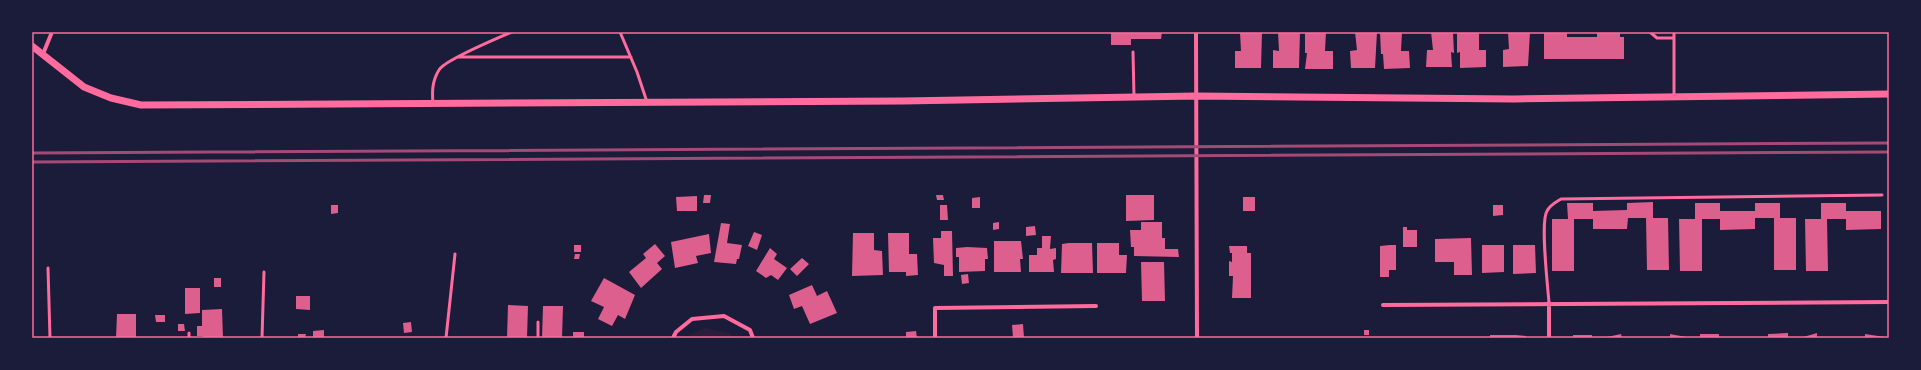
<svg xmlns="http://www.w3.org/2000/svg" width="1921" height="370" font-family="'Source Serif 4',serif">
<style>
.green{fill:#2a1e3b}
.building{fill:#dd5f8e}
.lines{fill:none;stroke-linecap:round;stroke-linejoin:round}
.service{stroke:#ff6b9d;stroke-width:3}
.minor{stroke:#ff6b9d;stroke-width:4}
.tertiary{stroke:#ff6b9d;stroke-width:7}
.rail{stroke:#a44b75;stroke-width:3}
.neatline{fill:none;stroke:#ff6b9d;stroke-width:1.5}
</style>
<rect width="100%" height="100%" fill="#1b1b3a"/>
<path class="green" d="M704 328 730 333 734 338H684Z"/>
<path class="building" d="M1111 32H1162L1161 39H1131V45H1111Z
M1240 32H1262L1261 68H1235V51H1241Z
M1278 32H1300L1299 68H1273V50L1279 51Z
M1305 32H1326L1325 51H1333V69H1305L1307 53H1305Z
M1355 32H1377L1375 68H1351L1350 51 1357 50Z
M1380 32H1402L1401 51H1409L1410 68 1384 69 1383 54H1381Z
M1431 32H1453L1454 53 1451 52 1452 67H1426L1427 50H1433Z
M1457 32H1479V50H1486V67L1460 68V52L1457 53Z
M1508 32H1530L1528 66 1503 67V50L1509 49Z
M1544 32H1567V37H1597V32H1620V37H1624V59H1544Z
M704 195H711L710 203H703Z
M936 195H943L944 200H937Z
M1126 195H1154V220L1126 221Z
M697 196V211H677L676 197Z
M980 197V208H972V198Z
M1243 197H1255V211H1243Z
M1653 202V218H1668L1669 270H1647L1646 218H1628L1627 229H1593V219H1574V271H1552V219H1568L1567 203H1593V211L1627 210V203Z
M1695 203H1720V211H1755V203H1780V218H1796V270H1774V218H1755V229L1720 230V219H1702V271H1680L1679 219H1695Z
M1821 203H1846V211H1881V229L1846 230V219H1827L1828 271H1806L1805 219H1821Z
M331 205H338V213L331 214Z
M940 205H947L948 220H940Z
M1493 205H1503V215L1493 216Z
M999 222V229L993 230V223Z
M1141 222H1162V238H1165V249H1178L1179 257 1134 256V247H1131L1130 230H1141Z
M721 223 730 224 727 243 742 245 739 259H737L736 264 714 262Z
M1035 226 1036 235 1026 236V227Z
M1403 227H1407V230H1417V247H1403Z
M941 231H952L953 276H944V265L934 263 933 238H941Z
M754 232 762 235 757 250 748 246Z
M853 233H874V250L882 251 883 275 852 276Z
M888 233H909V254H917L918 275 906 276V272H889Z
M709 234 711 253 696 256 698 263 675 268 671 242Z
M1042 236H1051L1050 249 1056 248V259L1053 260 1054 272H1029V255H1037V248H1042Z
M1471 238 1472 275H1454V262H1435V239Z
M994 241H1021L1023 259H1020L1021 272H994Z
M1069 243H1092L1093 273H1061L1062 244Z
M1097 243H1119V255H1127L1126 273H1097Z
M655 244 665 256 657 263 662 269 641 288 629 272 646 258 643 254Z
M574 245H581V252H574Z
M1390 245H1396V270H1389V277H1380V246Z
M1482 245H1504V272L1482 273Z
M1513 245H1535L1536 273 1513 274Z
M1229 246H1247V253H1251V298H1232L1233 276H1229V261L1232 262V253H1230Z
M967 247 987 248 988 259H985V271L959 272V257H956V248Z
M770 248 777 254 774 259 787 268 778 280 771 275 766 278 756 271Z
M575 254H580L579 259H574Z
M802 258 809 264 797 276 790 269Z
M1141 262H1164L1165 301H1142Z
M968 274 969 283 962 284 961 275Z
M214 278H221V287H214Z
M604 278 635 295 625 319 618 315 612 326 598 319 604 307 591 301Z
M812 285 817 296 827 291 837 313 810 324 802 306 794 309 789 295Z
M185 288H200V313L185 314Z
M296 296H310V310L296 309Z
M508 305 528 306 527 338H507Z
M543 306H563L562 338H542Z
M222 309 223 338H203V336H197V326H202V310Z
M117 314H136V338H116Z
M155 315H165V322H156Z
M411 322 412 332 404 333 403 323Z
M178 324H184L185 331H178Z
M1023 324 1024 338H1013L1012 325Z
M324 330V338H313V331Z
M1364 330H1369V335H1364Z
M916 331 917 338H906V332Z
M573 332H584V338H573Z
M1788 333V338H1768V334Z
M1817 333V337L1820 338H1800Z
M298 334H306L305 338H298Z
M1621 334 1622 338H1607V337Z
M1670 334 1686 337V338H1670Z
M1700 334H1719V338H1700Z
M1865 334 1885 337V338H1865Z
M1490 335H1516L1526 336V338H1490Z
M1573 335H1592V338H1573Z"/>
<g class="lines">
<path class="service" d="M620 32 637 72 647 102
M1650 32 1657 38H1674
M1674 32V96
M1133 52 1134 97
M459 57H631
M433 103C432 92 432 81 439 70 445 60 498 38 512 32
M48 268 50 338
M1549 303C1548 288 1540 221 1547 211 1550 205 1556 202 1561 199L1882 195
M538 322V338
M189 338V333
M262 338 264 272
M446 338 455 254"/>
<path class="minor" d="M1196 32 1197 338
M43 54 52 32
M1549 303V338
M1383 305 1889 302
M673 338 676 332 692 319 724 316 750 330 753 338
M935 338V308L1096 306"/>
<path class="tertiary" d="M32 46 84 87 111 98 141 105 903 101 1196 96 1514 99 1889 94"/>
<path class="rail" d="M32 153 1889 143
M32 162 1889 152"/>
</g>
<rect width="1921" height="370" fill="none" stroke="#1b1b3a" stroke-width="66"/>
<rect x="33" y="33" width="1855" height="304" class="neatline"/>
</svg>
